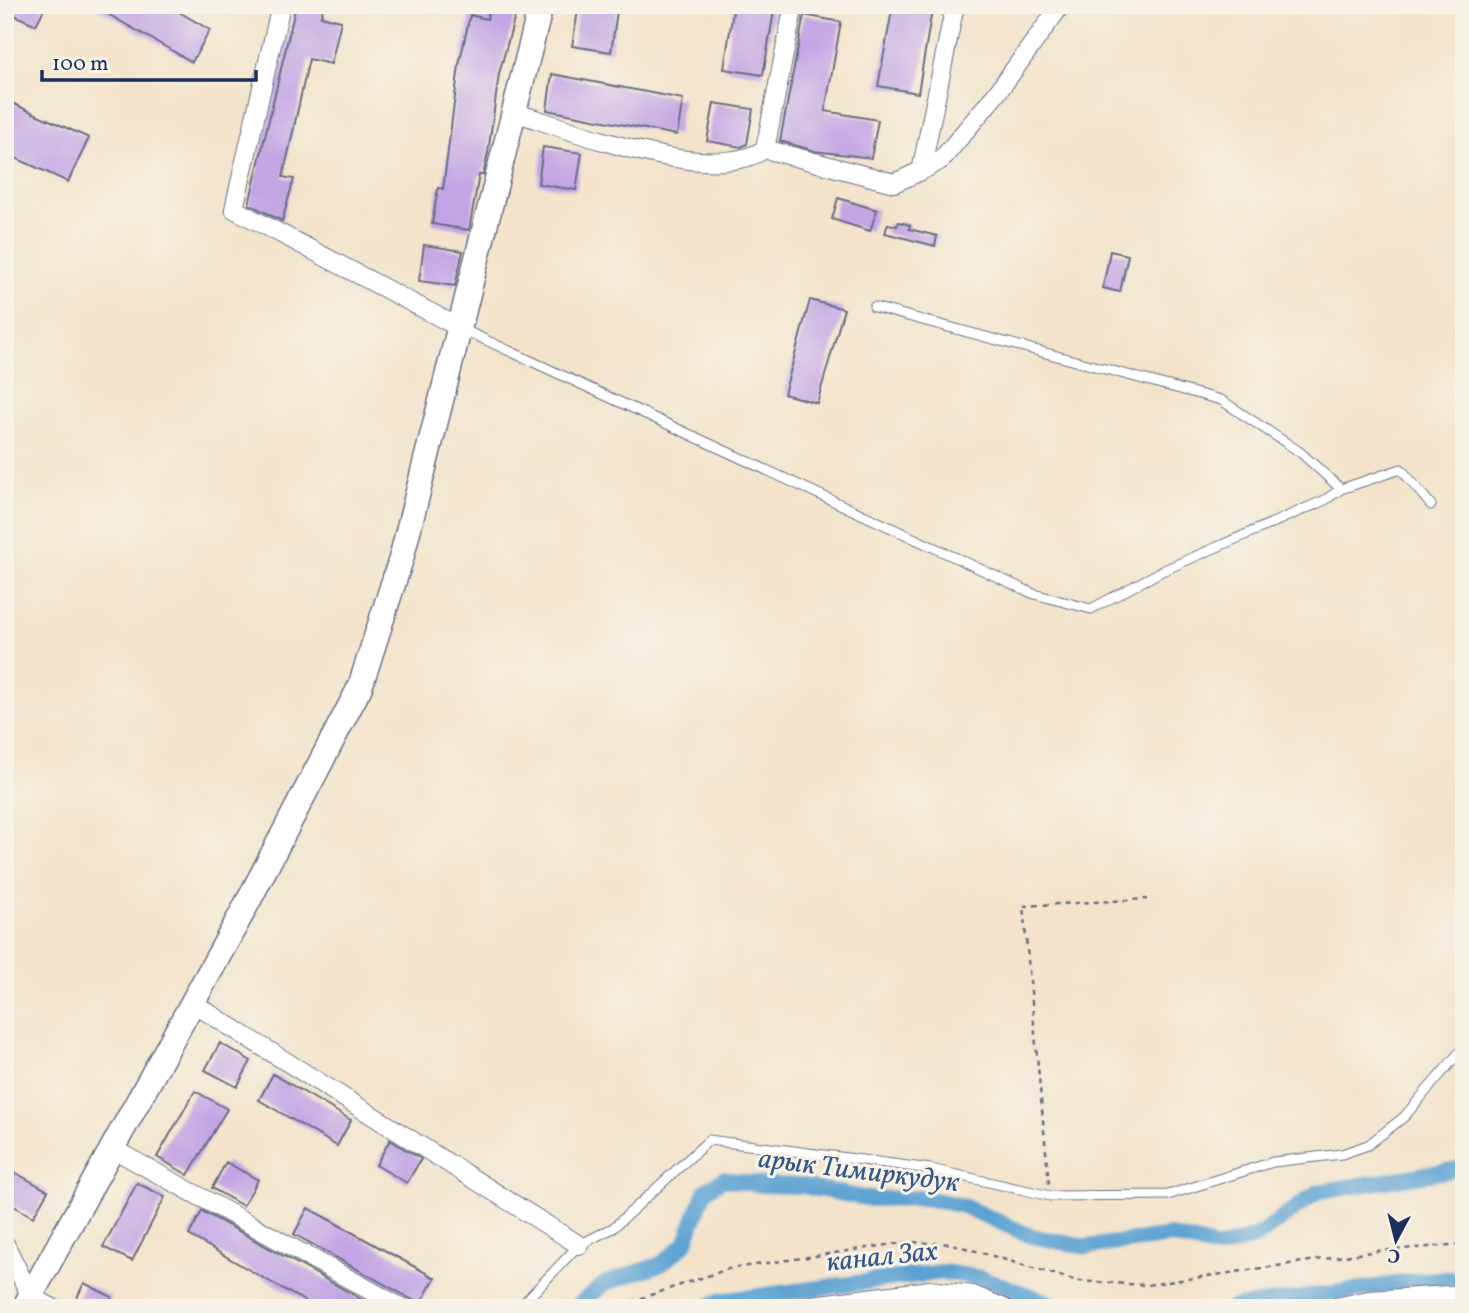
<svg xmlns="http://www.w3.org/2000/svg" width="1469" height="1313" font-family="Vollkorn,serif">
<style>
.lines{fill:none;stroke-linecap:round;stroke-linejoin:round}
.stream{stroke:#5ca2d2;stroke-width:4.5}
.canal{stroke:#5ca2d2;stroke-width:16}
.building{fill:#c2a5e4}
.service-casing{stroke:#676e84;stroke-width:11}
.minor-casing{stroke:#676e84;stroke-width:20}
.secondary-casing{stroke:#676e84;stroke-width:27}
.path{stroke:#676e84;stroke-width:2.5;stroke-dasharray:5 5;stroke-linecap:butt}
.service{stroke:#fff;stroke-width:9}
.minor{stroke:#fff;stroke-width:18}
.secondary{stroke:#fff;stroke-width:24}
.labels{text-anchor:middle;stroke-width:6;stroke-linejoin:round;paint-order:stroke}
.water-label{font-size:28px;font-style:italic;fill:#325787;stroke:#f7f3e8}
</style>
<rect width="100%" height="100%" fill="#f7f3e8"/>
<filter id="ink" filterUnits="userSpaceOnUse"><feTurbulence type="fractalNoise" baseFrequency=".0143" numOctaves="2"/><feDisplacementMap in="SourceGraphic" scale="14" xChannelSelector="R" yChannelSelector="G"/><feConvolveMatrix kernelMatrix="1 2 1 2 8 2 1 2 1" color-interpolation-filters="sRGB"/></filter>
<filter id="wash" filterUnits="userSpaceOnUse"><feTurbulence type="fractalNoise" baseFrequency=".00686" numOctaves="4" result="noise"/><feDisplacementMap in="SourceGraphic" scale="28" xChannelSelector="R" yChannelSelector="G"/><feGaussianBlur stdDeviation="1.57" result="paint"/><feColorMatrix in="noise" values="0 0 0 0 0 0 0 0 0 0 0 0 0 0 0 0 0 1.4 0 .05"/><feComposite in="paint" operator="in"/></filter>
<g filter="url(#wash)">
<rect width="100%" height="100%" fill="#f3e3ca"/>
<g class="lines">
<path class="stream" d="M245 5 252 9"/>
<path class="canal" d="M574 1308 606 1283 661 1264 685 1244 705 1191 723 1179 762 1185 802 1186 870 1199 925 1198 963 1206 1031 1236 1086 1247 1171 1236 1218 1248 1256 1237 1318 1192 1464 1168
M704 1308 719 1301 943 1272 982 1278 1064 1308
M1232 1308 1423 1280 1464 1278"/>
</g>
<g id="blocks">
<path class="building" d="M5 5H35L44 9 36 25 5 11Z
M92 5H167L210 30 192 62Z
M296 5H324L321 16 341 21 331 64 309 59 283 177 294 179 282 221 249 204Z
M490 5H518L499 74 488 153 483 175H479L469 230 432 224 438 188 443 189 459 65 470 15 487 19Z
M579 5H618L611 52 572 46Z
M734 5H775L763 75 724 69Z
M893 5 932 10 918 93 878 86Z
M804 15 841 22 825 111 878 120 871 158 815 151 780 141Z
M552 74 683 99 677 135 547 110Z
M5 100 89 138 68 182 5 153Z
M714 103 753 109 747 144 741 147 707 141Z
M543 147 582 153 576 190 538 184Z
M838 198 877 210 870 231 832 219Z
M899 222 910 225 909 229 937 236 935 246 885 233 888 224 897 226Z
M424 245 463 251 455 286 419 281Z
M1110 251 1128 255 1120 292 1103 288Z
M810 300 844 309 817 403 784 394Z
M220 1043 251 1061 237 1087 205 1070Z
M273 1074 351 1120 337 1146 259 1100Z
M195 1091 227 1109 188 1175 157 1157Z
M390 1140 421 1159 407 1183 376 1165Z
M226 1162 258 1180 243 1206 212 1188Z
M16 1173 48 1191 33 1217 5 1201V1193Z
M137 1183 165 1197 132 1261 103 1247Z
M308 1208 435 1278 420 1304 294 1234Z
M202 1211 338 1286 377 1308H317L258 1275 189 1235Z
M84 1283 112 1297 107 1308H72Z"/>
</g>
</g>
<g filter="url(#ink)">
<use href="#blocks" fill-opacity="0" stroke="#676e84" stroke-width="2"/>
<g class="lines">
<g class="service-casing">
<path id="service" d="M874 307 1221 400 1300 452 1341 489
M462 329 1034 594 1091 609 1162 571 1325 500 1341 489 1401 469 1431 505
M519 1308 579 1245 613 1228 709 1140 931 1169 1050 1196 1168 1195 1273 1162 1342 1154 1368 1145 1404 1117 1464 1047"/>
</g>
<g class="minor-casing">
<path id="minor" d="M281 5 234 209 460 328
M514 112C575 131 710 186 765 149
M765 149 894 183 921 171 955 5
M765 149 794 5
M921 171 941 160 997 93 1061 5
M191 1002 579 1245
M113 1149 402 1308
M5 1244 31 1297 53 1308
M789 1308 930 1290 973 1295 1004 1308
M1332 1308 1368 1300 1464 1294"/>
</g>
<g class="secondary-casing">
<path id="secondary" d="M24 1308 241 915 360 687 401 559 541 5"/>
</g>
<path class="path" d="M1049 1184 1023 906 1147 899
M612 1308 728 1269 908 1242 952 1244 1077 1281 1147 1285 1378 1251 1464 1244"/>
<use href="#service" class="service"/>
<use href="#minor" class="minor"/>
<use href="#secondary" class="secondary"/>
</g>
</g>
<g class="labels">
<g class="water-label">
<text transform="translate(859 1169) rotate(7)" y="10">арык Тимиркудук</text>
<text transform="translate(882 1255) rotate(-6)" y="10">канал Зах</text>
</g>
</g>
<rect width="1469" height="1313" fill="none" stroke="#f7f3e8" stroke-width="28"/>
<g transform="translate(1396 1240) rotate(187)" stroke="#f7f3e8" stroke-width="5" paint-order="stroke">
<path d="M0-5L12 26L0 18L-12 26Z" fill="#1b2f5e"/>
<text y="-10" font-size="19" font-weight="bold" text-anchor="middle" fill="#1b2f5e">С</text>
</g>
<path d="M42 70v10h214v-10" fill="none" stroke="#1b2f5e" stroke-width="3.5"/>
<text x="52" y="70" font-size="21" fill="#1b2f5e" stroke="#f7f3e8" stroke-width="5" paint-order="stroke">100 m</text>
</svg>
